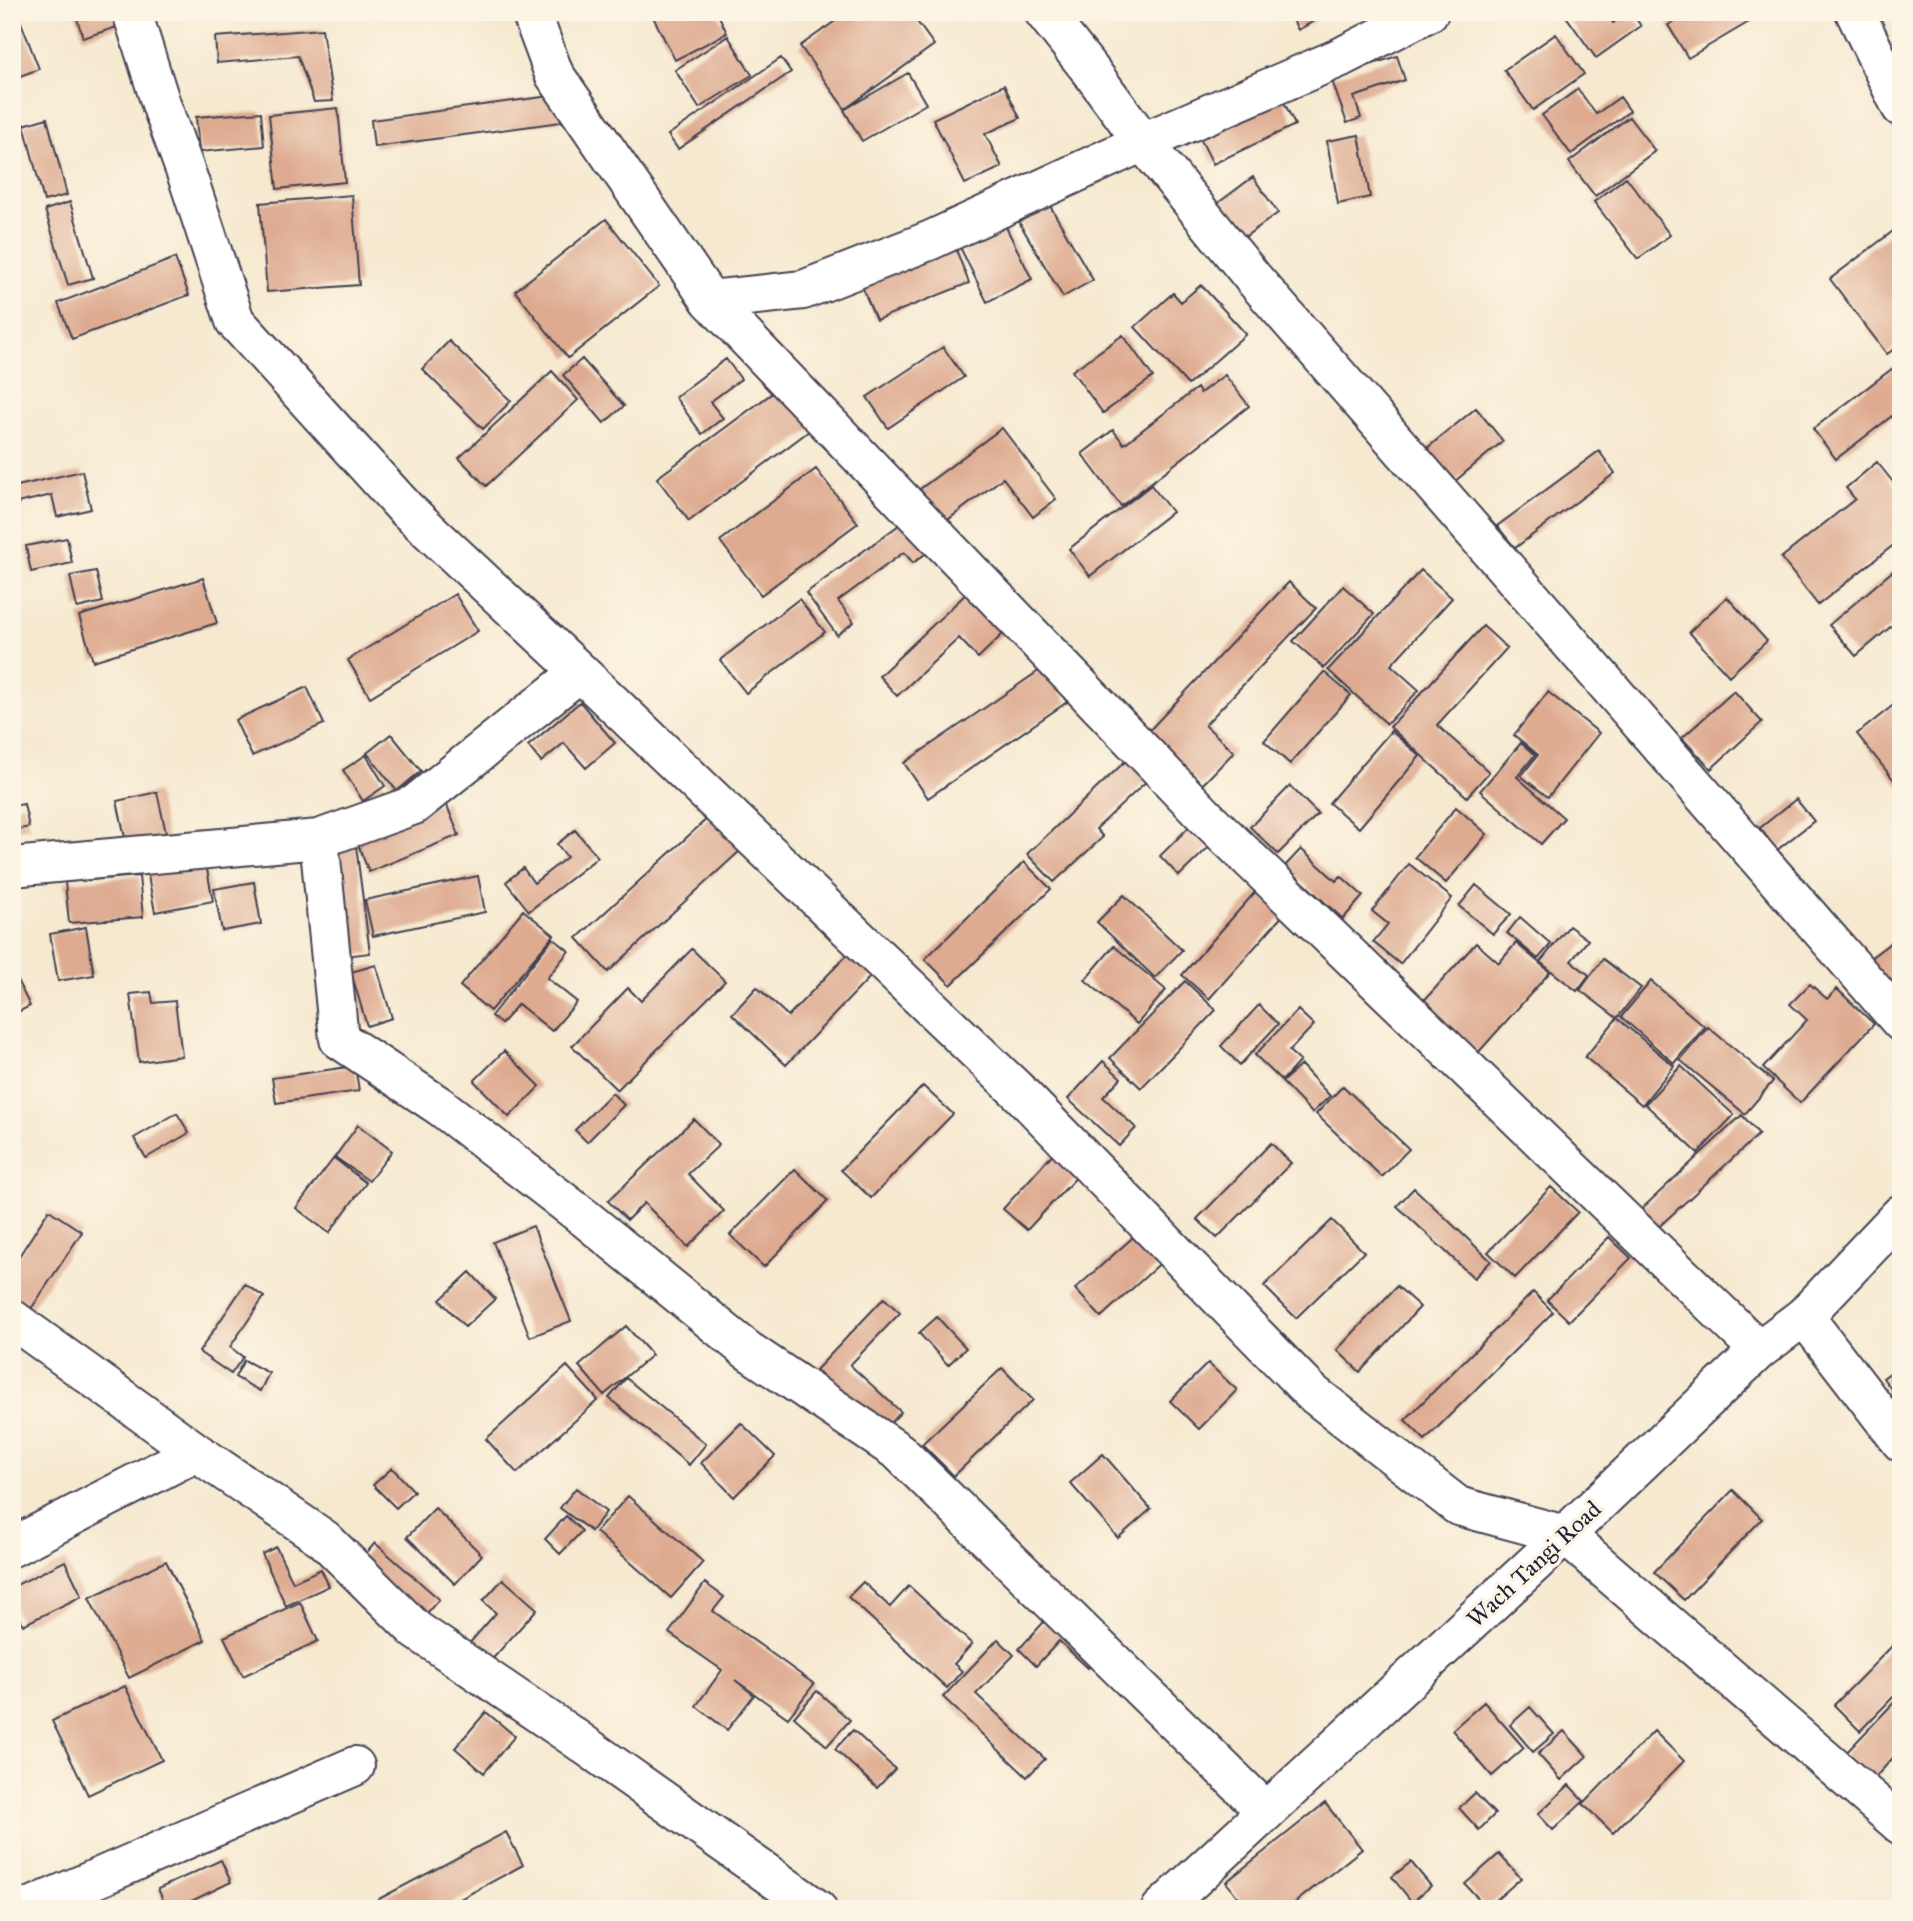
<svg xmlns="http://www.w3.org/2000/svg" width="1913" height="1921" font-family="'IM FELL Great Primer',serif">
<style>
.building{fill:#deab91}
.lines{fill:none;stroke-linecap:round;stroke-linejoin:round}
.minor-casing{stroke:#424051;stroke-width:42}
.major-casing{stroke:#424051;stroke-width:42}
.minor{stroke:#fff;stroke-width:38}
.major{stroke:#fff;stroke-width:38}
.labels{text-anchor:middle;stroke-width:7;stroke-linejoin:round;paint-order:stroke}
.street-label{font-size:24px;fill:#22223b;stroke:#fcf5e5}
</style>
<rect width="100%" height="100%" fill="#fcf5e5"/>
<filter id="ink" filterUnits="userSpaceOnUse"><feTurbulence type="fractalNoise" baseFrequency=".0143" numOctaves="2"/><feDisplacementMap in="SourceGraphic" scale="14" xChannelSelector="R" yChannelSelector="G"/><feConvolveMatrix kernelMatrix="1 2 1 2 8 2 1 2 1" color-interpolation-filters="sRGB"/></filter>
<filter id="wash" filterUnits="userSpaceOnUse"><feTurbulence type="fractalNoise" baseFrequency=".00686" numOctaves="4" result="noise"/><feDisplacementMap in="SourceGraphic" scale="28" xChannelSelector="R" yChannelSelector="G"/><feGaussianBlur stdDeviation="1.57" result="paint"/><feColorMatrix in="noise" values="0 0 0 0 0 0 0 0 0 0 0 0 0 0 0 0 0 1.4 0 .05"/><feComposite in="paint" operator="in"/></filter>
<g filter="url(#wash)">
<rect width="100%" height="100%" fill="#f6e9d0"/>
<g id="blocks">
<path class="building" d="M12 12H17L39 69 12 79Z
M75 12H118L123 25 83 38Z
M657 12H717L727 33 675 60 652 15Z
M848 12H910L934 45 845 109 800 46Z
M1289 12H1331L1298 30Z
M1563 12H1605L1613 23 1628 12H1631L1641 26 1596 58Z
M1691 12H1766L1688 58 1668 25Z
M322 29 333 101 314 102 298 56 217 63 215 37Z
M1556 34 1584 74 1533 110 1504 70Z
M728 36 752 75 699 108 675 70Z
M1397 56 1405 80 1354 97 1361 118 1347 123 1331 78Z
M781 58 791 72 678 149 668 135Z
M908 73 926 104 862 141 844 110Z
M1004 85 1020 118 985 134 1002 167 965 184 933 119Z
M1578 89 1596 114 1620 97 1630 111 1571 154 1542 115Z
M558 95 561 122 374 147 371 120Z
M1282 98 1295 125 1213 164 1200 138Z
M338 108 345 182 277 189 269 115Z
M261 112 264 146 199 152 196 117Z
M1629 117 1655 151 1595 196 1569 162Z
M47 118 67 195 44 201 24 125Z
M1359 135 1370 197 1338 204 1327 141Z
M1253 177 1278 213 1243 238 1218 203Z
M1626 177 1670 235 1638 259 1594 202Z
M352 195 359 285 267 292 260 203Z
M70 202 93 278 68 285 45 210Z
M1049 204 1093 280 1063 297 1019 222Z
M606 219 659 286 568 358 515 291Z
M1004 223 1032 279 987 302 959 245Z
M1901 225V344L1887 354 1830 279Z
M955 247 969 283 876 320 861 284Z
M175 258 189 295 72 339 58 303Z
M1201 285 1246 334 1188 385 1135 327 1173 293 1181 302Z
M1123 335 1153 377 1103 413 1072 371Z
M449 341 511 401 483 429 422 369Z
M943 347 964 377 888 428 867 397Z
M582 359 624 406 604 423 563 375Z
M726 359 741 379 710 402 723 418 702 434 675 397Z
M1897 365 1901 370V409L1836 459 1813 429Z
M552 371 578 400 486 486 459 458Z
M1225 375 1249 406 1121 506 1082 454 1113 430 1124 444 1197 388 1200 393Z
M786 383 817 425 689 521 657 478Z
M1476 408 1503 441 1448 487 1420 454Z
M1002 428 1056 499 1033 517 1003 478 945 522 920 489Z
M1599 451 1615 473 1515 548 1497 526Z
M1877 462 1901 492V539L1818 605 1781 558 1855 499 1846 488Z
M816 469 858 523 761 595 720 541Z
M82 471 91 509 57 517 52 495 17 503 13 487Z
M1151 485 1172 512 1090 576 1069 549Z
M906 520 929 551 913 563 904 552 838 601 854 622 837 635 806 593Z
M67 538 72 563 31 572 26 546Z
M1901 564V618L1856 656 1829 625Z
M1421 570 1452 598 1391 665 1419 690 1387 724 1328 670Z
M96 571 103 602 77 608 70 576Z
M203 578 217 623 93 661 79 616Z
M1289 582 1316 608 1205 725 1234 752 1201 786 1146 734Z
M1343 586 1374 614 1324 668 1293 641Z
M968 592 1006 631 978 658 959 638 897 696 879 676Z
M455 594 478 631 370 697 348 660Z
M1727 597 1767 641 1729 676 1689 632Z
M799 599 825 632 746 693 720 660Z
M1483 626 1507 648 1437 725 1489 772 1467 797 1390 727Z
M1043 668 1067 702 928 798 904 763Z
M1324 672 1351 695 1290 764 1264 741Z
M307 687 324 724 252 756 235 720Z
M1734 691 1762 722 1711 769 1682 738Z
M1548 692 1599 733 1548 797 1521 776 1538 755 1514 735Z
M1901 699V789L1857 734Z
M580 702 615 743 586 768 564 743 541 762 528 746Z
M1391 731 1420 756 1359 828 1329 803Z
M391 734 421 771 397 791 367 753Z
M1521 743 1535 755 1517 777 1564 818 1541 844 1480 791Z
M366 755 385 786 363 801 343 770Z
M1131 756 1151 777 1096 829 1103 837 1054 882 1027 854Z
M1290 786 1318 814 1278 854 1250 827Z
M157 792 168 842 128 851 117 801Z
M1796 799 1814 821 1777 850 1760 828Z
M445 801 459 835 369 872 355 837Z
M24 804 29 827 12 831V806Z
M1456 807 1487 834 1446 883 1415 857Z
M710 816 741 850 608 972 577 938Z
M1196 820 1216 840 1179 876 1160 856Z
M575 830 598 857 529 911 506 882 523 868 534 883 567 857 557 844Z
M356 846 370 953 346 956 333 848Z
M1301 849 1336 881 1341 876 1363 896 1343 919 1285 866Z
M205 859 213 901 155 912 147 871Z
M1024 862 1051 889 951 985 925 959Z
M1409 864 1452 898 1400 964 1373 942 1388 924 1372 911Z
M139 876 143 917 69 923 65 882Z
M478 876 485 912 373 936 365 900Z
M254 882 261 924 222 931 214 889Z
M1476 885 1511 914 1493 934 1459 906Z
M1256 891 1284 914 1209 999 1182 975Z
M1124 895 1182 950 1155 978 1097 922Z
M523 910 554 935 490 1011 460 986Z
M1520 917 1551 944 1538 959 1507 933Z
M1569 926 1588 940 1571 961 1589 975 1577 991 1540 962Z
M86 927 94 975 58 981 50 934Z
M1901 935V986L1890 994 1865 962Z
M553 938 569 951 547 978 577 1002 552 1031 518 1004 501 1024 491 1016Z
M1476 943 1499 963 1516 943 1550 972 1477 1054 1421 1004Z
M1114 946 1166 990 1137 1024 1085 980Z
M692 949 725 981 617 1090 572 1046 628 988 641 1001Z
M850 952 873 974 786 1065 732 1014 757 987 788 1016Z
M1603 959 1641 988 1617 1018 1580 990Z
M376 965 392 1018 367 1026 351 972Z
M12 970 30 1006 12 1015Z
M1185 981 1216 1010 1141 1088 1110 1058Z
M1651 981 1705 1027 1674 1063 1621 1017Z
M1810 984 1827 999 1837 989 1874 1024 1800 1103 1763 1068 1807 1020 1790 1004Z
M151 992 153 1003 175 1001 182 1056 139 1062 130 994Z
M1259 1005 1278 1024 1240 1065 1221 1046Z
M1298 1010 1314 1025 1289 1051 1300 1061 1282 1081 1255 1055Z
M1617 1018 1674 1066 1642 1105 1585 1057Z
M1708 1027 1773 1081 1745 1114 1680 1060Z
M504 1051 540 1086 509 1117 474 1081Z
M1103 1061 1121 1078 1103 1097 1136 1128 1119 1146 1068 1099Z
M1301 1065 1330 1096 1312 1113 1282 1082Z
M355 1066 359 1091 276 1103 272 1078Z
M1681 1066 1734 1115 1698 1153 1645 1104Z
M923 1086 953 1114 871 1198 841 1170Z
M1343 1086 1409 1149 1382 1177 1316 1114Z
M612 1093 624 1105 587 1142 575 1130Z
M177 1113 189 1133 146 1158 134 1138Z
M1742 1115 1759 1134 1651 1234 1634 1216Z
M694 1119 719 1145 688 1174 724 1211 688 1247 644 1203 627 1220 608 1201Z
M358 1125 392 1151 369 1181 335 1157Z
M1271 1143 1291 1163 1217 1238 1197 1219Z
M1058 1148 1082 1171 1027 1230 1003 1209Z
M334 1158 366 1183 329 1233 296 1208Z
M795 1169 828 1201 764 1267 730 1235Z
M1551 1187 1578 1212 1515 1278 1488 1252Z
M1414 1188 1491 1261 1474 1278 1397 1206Z
M49 1210 82 1232 31 1309 12 1297V1267Z
M1332 1220 1364 1252 1296 1318 1264 1286Z
M533 1226 571 1321 530 1337 493 1242Z
M1140 1231 1166 1258 1101 1317 1075 1289Z
M1609 1237 1631 1258 1569 1321 1547 1300Z
M470 1272 495 1299 465 1327 440 1300Z
M245 1284 264 1297 230 1347 243 1357 231 1374 199 1352Z
M1397 1286 1420 1307 1360 1372 1337 1350Z
M1533 1292 1553 1312 1425 1440 1405 1420Z
M884 1298 900 1313 850 1365 901 1412 882 1432 816 1370Z
M937 1317 966 1348 948 1365 919 1333Z
M626 1326 652 1355 604 1395 579 1366Z
M244 1360 269 1373 260 1391 235 1377Z
M1208 1363 1237 1390 1199 1429 1170 1401Z
M1901 1365V1403L1883 1378Z
M567 1366 598 1400 517 1473 486 1439Z
M1002 1368 1033 1400 954 1476 922 1444Z
M626 1378 706 1444 689 1465 609 1398Z
M741 1423 775 1456 734 1497 701 1463Z
M1103 1454 1151 1509 1118 1538 1070 1483Z
M392 1468 414 1491 396 1508 373 1485Z
M576 1488 606 1512 591 1531 560 1508Z
M1733 1490 1762 1519 1684 1600 1654 1572Z
M628 1496 703 1562 671 1598 596 1532Z
M435 1508 482 1555 455 1584 407 1537Z
M566 1516 582 1531 560 1554 545 1539Z
M375 1543 439 1599 421 1620 357 1564Z
M276 1547 293 1582 321 1569 329 1586 286 1606 262 1554Z
M65 1561 82 1596 23 1625 12 1604V1587Z
M166 1561 205 1640 129 1678 89 1598Z
M503 1579 537 1609 488 1664 467 1646 496 1613 483 1601Z
M863 1582 890 1607 909 1586 972 1644 954 1664 962 1671 947 1688 848 1597Z
M705 1583 724 1597 713 1611 814 1684 788 1718 735 1680 754 1695 727 1730 696 1706 722 1670 669 1633Z
M300 1602 318 1641 243 1676 224 1637Z
M1054 1611 1101 1655 1088 1668 1059 1641 1036 1666 1019 1649Z
M998 1639 1014 1655 976 1694 1045 1759 1027 1777 943 1697Z
M1898 1640 1901 1643V1689L1860 1731 1834 1705Z
M125 1686 162 1760 88 1795 52 1721Z
M817 1691 850 1720 827 1746 794 1717Z
M1901 1695V1749L1872 1781 1844 1755Z
M1484 1702 1524 1748 1492 1776 1452 1730Z
M1530 1707 1554 1734 1533 1752 1510 1725Z
M486 1712 515 1736 484 1773 455 1748Z
M853 1730 895 1769 877 1788 835 1749Z
M1564 1731 1587 1756 1561 1780 1538 1754Z
M1654 1731 1684 1761 1613 1833 1583 1804Z
M1569 1785 1584 1801 1553 1830 1538 1814Z
M1475 1793 1495 1814 1479 1830 1459 1808Z
M1325 1803 1362 1849 1287 1909H1247L1226 1882Z
M506 1832 523 1865 442 1909H360Z
M1499 1854 1521 1878 1487 1908 1465 1884Z
M221 1860 231 1882 175 1909H167L158 1889Z
M1411 1862 1431 1886 1412 1902 1392 1877Z"/>
</g>
</g>
<g filter="url(#ink)">
<use href="#blocks" fill-opacity="0" stroke="#424051" stroke-width="2"/>
<g class="lines">
<g class="minor-casing">
<path id="minor" d="M132 12 161 104 189 181 235 321 405 508 580 672 1019 1092 1311 1392 1458 1506 1565 1535 1901 1825
M531 12 554 74 710 300 1207 818 1759 1350
M1044 12 1090 70 1143 142 1253 278 1901 1022
M1855 12 1901 107
M710 300 803 290 931 240 1143 142 1339 58 1429 12
M319 839 339 1039 441 1107 586 1219 747 1350 899 1452 1266 1811
M12 867 319 839 414 805 580 672
M1804 1316 1901 1442
M12 1319 196 1452 324 1539 416 1630 572 1736 817 1909
M12 1547 196 1452
M26 1909 355 1766"/>
</g>
<g class="major-casing">
<path id="major" d="M1161 1909 1565 1535 1759 1350 1804 1316 1901 1214"/>
</g>
<use href="#minor" class="minor"/>
<use href="#major" class="major"/>
</g>
</g>
<g class="labels">
<g class="street-label">
<text transform="translate(1534 1564) rotate(-43)" y="8">Wach Tangi Road</text>
</g>
</g>
<rect width="1913" height="1921" fill="none" stroke="#fcf5e5" stroke-width="42"/>
</svg>
